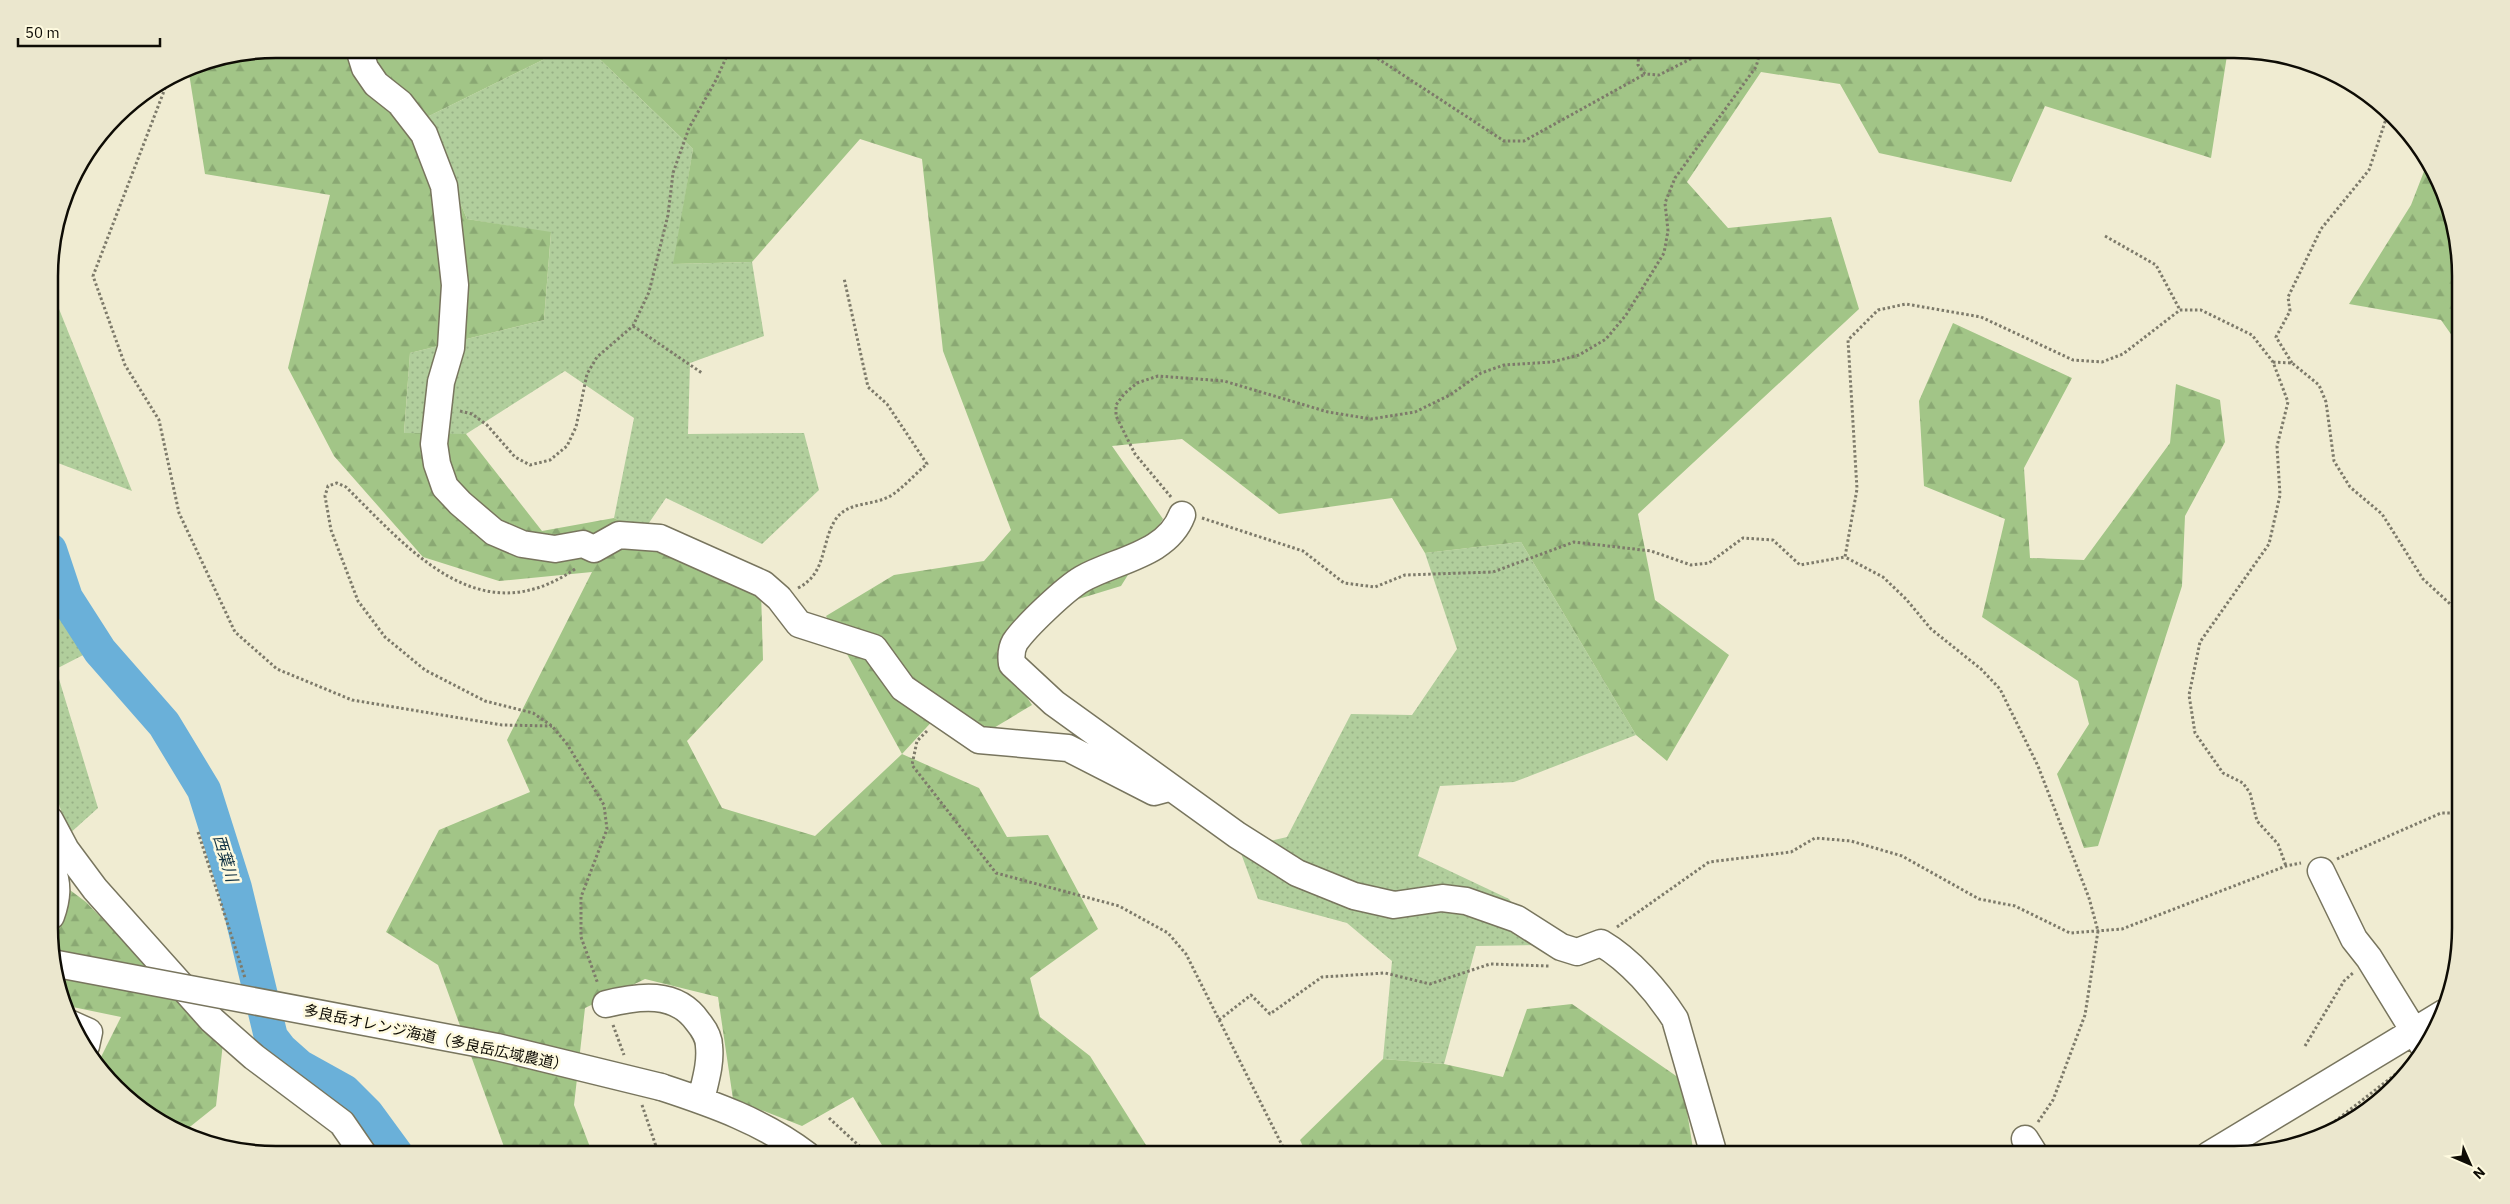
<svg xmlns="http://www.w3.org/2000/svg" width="2510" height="1204" font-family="'IBM Plex Sans','Noto Sans JP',sans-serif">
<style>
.grass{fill:url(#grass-dots)}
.forest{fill:url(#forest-firs)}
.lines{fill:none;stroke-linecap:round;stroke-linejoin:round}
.river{stroke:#6ab0d9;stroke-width:34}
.minor-casing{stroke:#78755e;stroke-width:29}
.path{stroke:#7d7a6a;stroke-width:3;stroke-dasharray:2.5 2.5;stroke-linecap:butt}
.minor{stroke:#fff;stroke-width:26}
.minor-bridge-casing{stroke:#78755e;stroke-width:29;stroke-linecap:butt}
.minor-bridge{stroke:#fff;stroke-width:26}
.labels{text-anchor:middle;stroke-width:5;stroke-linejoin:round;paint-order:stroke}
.street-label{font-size:15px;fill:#0e0c05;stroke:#fefadf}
.water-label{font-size:16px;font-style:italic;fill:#123243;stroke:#fefadf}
.rim{fill:none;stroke:#0e0c05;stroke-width:2.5}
</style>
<defs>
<pattern id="grass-dots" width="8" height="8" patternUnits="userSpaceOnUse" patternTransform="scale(1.25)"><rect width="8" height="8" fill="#b1ce9c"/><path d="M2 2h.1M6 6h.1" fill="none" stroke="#97b085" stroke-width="1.8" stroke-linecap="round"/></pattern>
<pattern id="forest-firs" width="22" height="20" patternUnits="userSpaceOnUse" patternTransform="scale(1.25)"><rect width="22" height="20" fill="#a2c587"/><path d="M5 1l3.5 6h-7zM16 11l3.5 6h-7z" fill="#8aa873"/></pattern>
</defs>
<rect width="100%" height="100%" fill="#f0ecd2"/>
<path class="grass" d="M565 49H589L693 149 674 264 752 262 764 336 690 363 688 434 804 433 819 490 762 544 666 498 642 533 614 518 634 418 565 371 466 434H404L410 353 544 320 551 233 467 219 425 118Z
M49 284 132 491 50 460Z
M1521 542 1636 735 1514 782 1440 786 1418 856 1509 899 1545 945 1476 946 1444 1064 1383 1059 1392 961 1347 923 1258 899 1239 848 1287 837 1351 714 1412 715 1457 649 1425 553Z
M50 587 53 595 89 652 56 669 98 808 68 835 50 773Z"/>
<path class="forest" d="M275 49H565L425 118 467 219 551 232 544 320 410 353 404 433 466 434 542 531 614 518 761 591 763 660 687 741 722 808 815 836 902 754 826 616 894 575 984 561 1011 530 943 351 922 159 860 139 752 262 673 264 693 149 589 49H2228L2211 158 2045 106 2011 182 1879 153 1840 84 1761 72 1687 182 1728 228 1831 217 1859 309 1638 514 1655 600 1729 655 1667 761 1636 735 1521 542 1425 553 1392 498 1279 514 1182 439 1112 446 1163 519 1121 586 1039 611 997 652 1032 705 987 732 949 703 902 754 979 788 1007 837 1048 835 1098 929 1030 978 1040 1017 1090 1056 1151 1153 1147 1155H888L853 1097 802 1126 733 1099 718 997 645 979 585 1008 574 1105 593 1155H507L438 965 386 932 439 830 530 792 507 740 592 572 499 581 423 557 334 456 288 368 330 195 205 174 188 67Z
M2428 161 2444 189 2459 246 2460 347 2441 320 2349 304 2411 205Z
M1953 323 2072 378 2024 468 2030 558 2084 560 2170 443 2176 384 2220 400 2225 442 2185 516 2182 586 2098 846 2084 848 2057 774 2089 724 2078 681 1982 617 2005 519 1924 486 1919 401Z
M51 876 86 902 223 1043 216 1106 181 1134 137 1108 96 1067 121 1017 63 1005 51 959Z
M1572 1004 1682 1080 1694 1155H1307L1300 1140 1383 1059 1444 1064 1503 1077 1527 1009Z"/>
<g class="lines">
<path class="river" d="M50 550 66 598 100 651 164 724 204 790 235 888 271 1037 281 1050 299 1066 344 1091 367 1114 397 1155"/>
<g class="minor-casing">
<path id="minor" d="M359 49 365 68 376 84 400 103 424 134 444 186 455 285 451 348 441 382 434 444 437 464 445 487 460 503 494 532 522 544 555 549 583 544 594 549 619 535 660 538 763 584 779 598 799 624 874 648 903 688 979 740 1068 748 1154 792 1169 788
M1182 515C1167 555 1115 560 1082 579 1065 589 1026 626 1015 642 1011 649 1011 657 1012 664L1054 703 1237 835 1297 873 1354 896 1394 905 1442 898 1466 901 1517 919 1561 947 1577 952 1601 943C1630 960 1657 991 1675 1019L1714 1155
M50 820 66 850 95 889 212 1020 254 1057 342 1123 364 1155
M51 867C59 884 57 899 51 916
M2321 871 2354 939 2369 958 2425 1049
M606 1004C638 996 676 990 698 1022 703 1028 709 1038 709 1046 711 1064 705 1082 701 1100
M71 1024 89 1032 86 1046H84
M661 1087C713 1104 764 1122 807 1155
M2025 1139 2035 1155
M2209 1155 2444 1013"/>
</g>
<path class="path" d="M1374 49 1377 58 1504 141H1524L1645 74
M1639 49 1638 65 1645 74 1659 75 1710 49
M169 78 93 276 125 365 159 420 179 513 235 632 277 669 352 700 502 725 552 726
M2105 236 2156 265 2180 310
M633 326 702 373
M2273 362 2292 363 2319 385 2326 402 2334 461 2350 487 2382 514 2423 579 2460 613
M2292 363 2276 337 2290 311 2288 297 2321 229 2369 170 2387 116 2386 109
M460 411 472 414 487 425 515 457 530 465 550 460 567 446 576 427 587 374 597 357 633 326 649 292 668 215 673 173 689 128 716 80 730 49
M1171 497 1135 454 1116 416V405L1124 394 1137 383 1158 376 1224 381 1328 412 1371 419 1415 412 1450 395 1481 373 1504 365 1552 362 1579 355 1606 339 1626 315 1664 253 1668 231 1665 203 1675 178 1756 67 1761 49
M1202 518 1303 551 1344 583 1375 587 1405 575 1493 572 1574 542 1651 551 1691 565 1709 563 1743 538 1773 540 1800 565 1845 557
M575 569C479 635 410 550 346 487L337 483 328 486 325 496 331 530 358 601 385 637 425 670 485 701 533 713 552 726 567 744 604 805 607 829 581 897V937L598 984
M798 588C826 574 821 545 834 522 846 500 873 507 892 495 904 487 915 474 927 464L887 404 868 387 844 278
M927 731 917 741 912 765 996 873 1119 906 1168 933 1186 954 1287 1155
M198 832 245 978
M2337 859 2441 813H2461
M1617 927 1709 862 1791 852 1815 838 1851 841 1902 856 1979 899 2015 906 2070 933 2122 929 2286 866 2301 863
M1219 1020 1251 995 1270 1014 1322 977 1385 973 1430 984 1490 964 1549 966
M613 1025 624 1055
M2305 1046 2344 981 2354 972
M642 1105 659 1155
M829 1118 869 1155
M2038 1122 2053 1100 2085 1015 2098 931 2089 898 2038 766 2000 689 1981 669 1931 629 1906 599 1883 577 1845 557 1857 489 1848 340 1878 310 1906 304 1981 317 2073 360 2102 362 2123 354 2180 310H2201L2252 335 2273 362 2288 402 2277 446 2280 495 2269 544 2200 642 2189 695 2195 733 2223 773 2243 783 2250 793 2257 821 2278 844 2286 866
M2307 1143 2401 1070 2413 1068"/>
<use href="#minor" class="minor"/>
<g class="minor-bridge-casing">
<path id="minor-bridge" d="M52 963 497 1047 661 1087"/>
</g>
<use href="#minor-bridge" class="minor-bridge"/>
</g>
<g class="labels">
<g class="street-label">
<text transform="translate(436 1038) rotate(12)" y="5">多良岳オレンジ海道（多良岳広域農道）</text>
</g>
<g class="water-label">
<text transform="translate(226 858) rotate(73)" y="6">西葉川</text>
</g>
</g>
<path d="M0 0H2510V1204H0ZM276 58H2234A218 218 0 0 1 2452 276V928A218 218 0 0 1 2234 1146H276A218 218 0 0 1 58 928V276A218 218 0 0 1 276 58Z" fill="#ebe7ce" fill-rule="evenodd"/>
<path class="rim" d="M276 58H2234A218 218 0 0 1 2452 276V928A218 218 0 0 1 2234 1146H276A218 218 0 0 1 58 928V276A218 218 0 0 1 276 58Z"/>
<g transform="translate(2470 1164) rotate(135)" stroke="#fefadf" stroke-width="4" paint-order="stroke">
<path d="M0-4L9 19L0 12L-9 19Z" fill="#0e0c05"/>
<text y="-8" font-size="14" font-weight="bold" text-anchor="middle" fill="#0e0c05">N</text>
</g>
<path d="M18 38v8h142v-8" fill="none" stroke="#0e0c05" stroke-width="2.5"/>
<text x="25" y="38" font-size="15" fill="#0e0c05" stroke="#fefadf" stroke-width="4" paint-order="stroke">50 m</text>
</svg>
